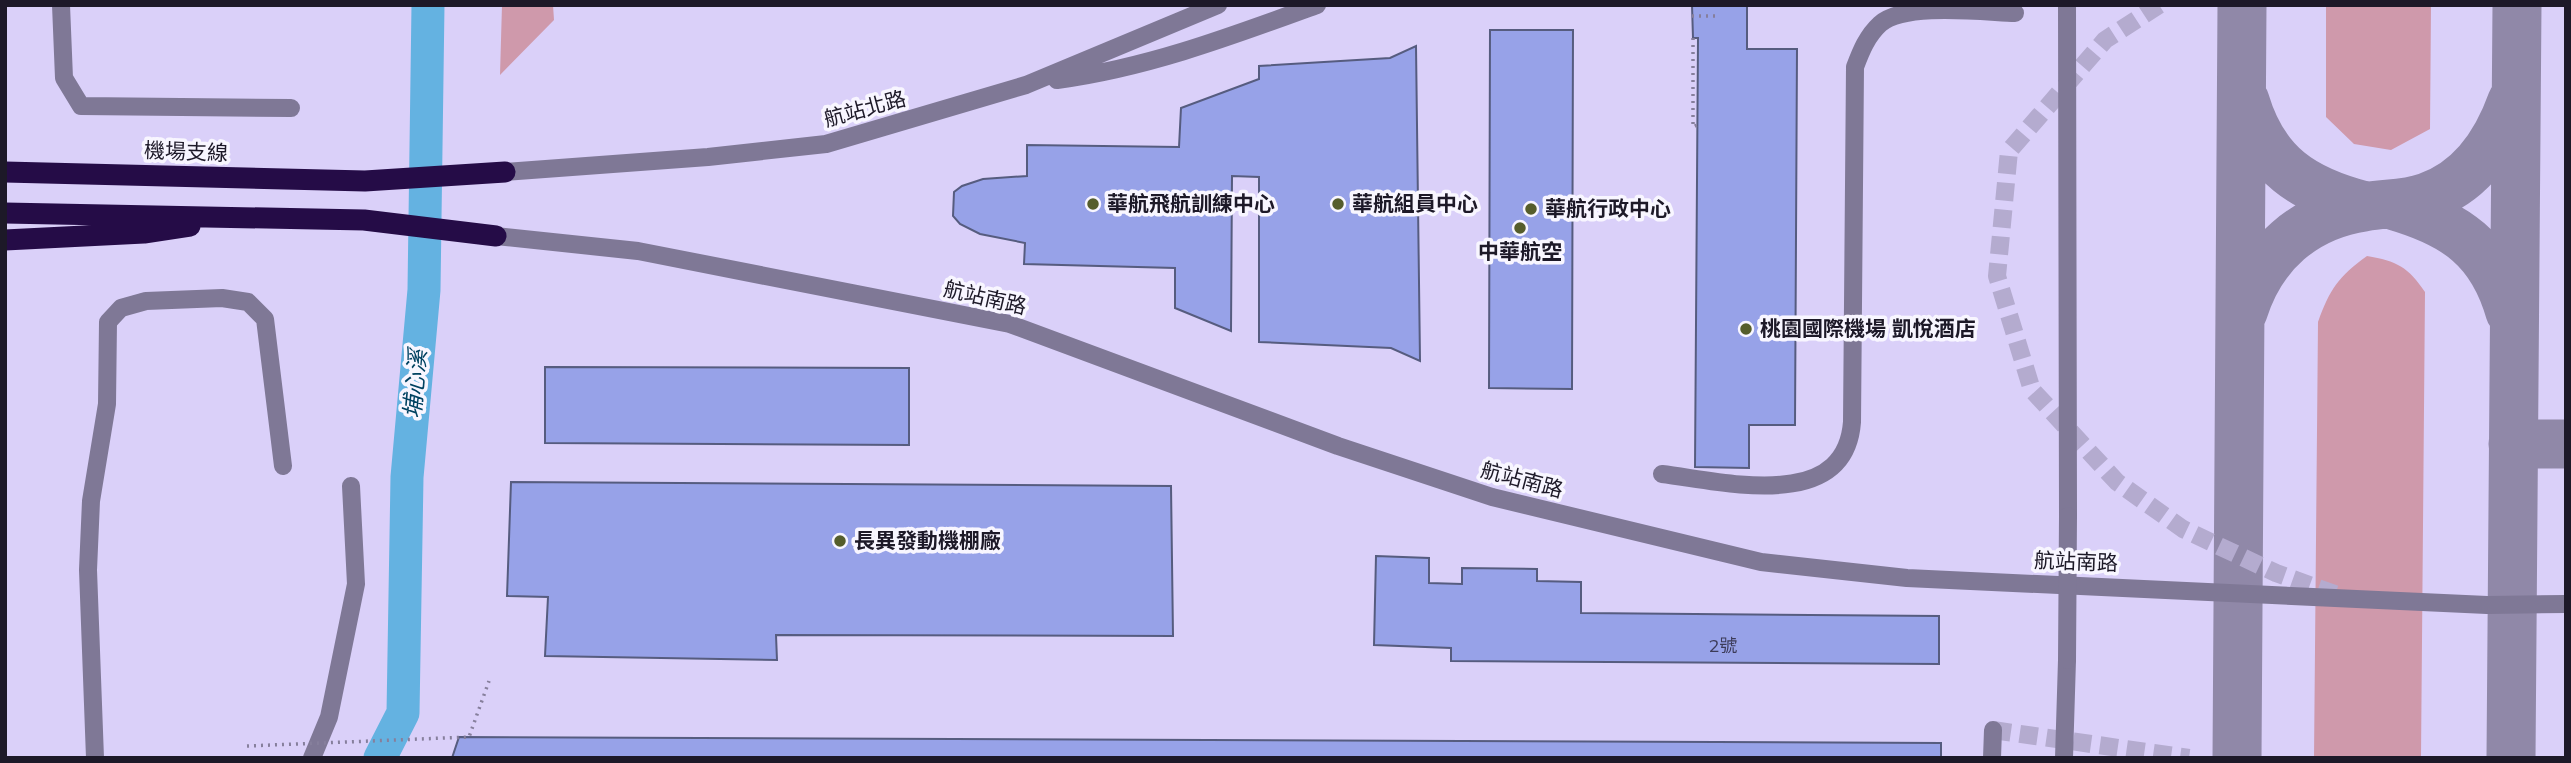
<svg xmlns="http://www.w3.org/2000/svg" width="2571" height="763" font-family="Mulish,'Noto Sans TC',sans-serif">
<style>
.green{fill:#cf99ab}
.lines{fill:none;stroke-linecap:round;stroke-linejoin:round}
.river{stroke:#64b2e1;stroke-width:33}
.taxiway{stroke:#9088a8;stroke-width:49}
.building{fill:#97a2e8;stroke:#565c7f;stroke-width:2}
.minor-tunnel{stroke:#b4abcf;stroke-width:18;stroke-dasharray:18 9;stroke-linecap:butt}
.path{stroke:#867f9c;stroke-width:3.5;stroke-dasharray:2 5;stroke-linecap:butt}
.minor{stroke:#7f7896;stroke-width:18}
.highway{stroke:#250c47;stroke-width:21}
.path-bridge{stroke:#867f9c;stroke-width:3.5;stroke-dasharray:2 5;stroke-linecap:butt}
.minor-bridge{stroke:#7f7896;stroke-width:18}
.poi-dot{fill:#555d2c;stroke:#f8f6ff;stroke-width:2.5}
.labels{text-anchor:middle;stroke-width:7;stroke-linejoin:round;paint-order:stroke}
.number-label{font-size:18px;fill:#3c3b58}
.street-label{font-size:21px;fill:#1d1928;stroke:#f8f6ff}
.poi-label{font-size:21px;font-weight:bold;fill:#1d1928;stroke:#f8f6ff;text-anchor:start}
.water-label{font-size:23px;font-style:italic;fill:#004261;stroke:#f8f6ff}
</style>
<rect width="100%" height="100%" fill="#dad0f9"/>
<path class="green" d="M502 5H553L554 20 500 75Z
M2326 5H2431L2430 129 2391 150 2354 144 2326 117Z
M2367 256C2397 261 2408 267 2425 292L2421 758H2314L2318 322C2330 289 2338 277 2367 256Z"/>
<g class="lines">
<path class="river" d="M380 758 403 713 407 477 424 290 428 5"/>
<path class="taxiway" d="M2245 101C2264 165 2303 190 2365 206
M2395 206C2456 224 2492 249 2510 312
M2243 312C2261 254 2304 216 2364 207 2385 203 2405 205 2427 197 2471 182 2497 143 2512 101
M2513 444H2566
M2237 758 2242 5
M2511 758 2517 5"/>
</g>
<path class="building" d="M1692 5H1747V49H1797L1795 425H1749V468L1695 467 1698 38H1693Z
M1490 30H1573L1572 389 1489 388Z
M1416 46 1420 361 1391 348 1259 342V177L1232 176 1231 331 1175 308V268L1024 264 1025 243 980 234 960 224 953 216 954 192 962 186 983 179 1027 176V145L1179 147 1181 108 1259 79V66L1390 58Z
M545 367 909 368V445L545 443Z
M511 482 1171 486 1173 636 776 635 777 660 545 656 548 597 507 596Z
M1376 556 1429 558V583L1462 584V568L1537 569V581L1581 582V613L1939 616V664L1451 661V648L1374 645Z
M459 737 1941 743V758H452Z"/>
<g class="lines">
<path class="minor-tunnel" d="M2159 5 2105 40 2009 151 1997 276 2032 390 2117 482 2183 529 2276 573 2340 596
M1993 730 2189 758"/>
<path class="path" d="M1692 16H1715
M1693 38V127L1697 125"/>
<path class="minor" d="M61 5 64 78 81 106 291 108
M2067 5 2068 516
M1057 80C1147 68 1232 36 1317 5
M505 172 708 157 826 144 1026 85 1218 5
M496 236 638 251 1010 324 1338 446 1492 497 1761 562 1907 578 2487 605 2566 604
M1662 474C1722 481 1845 514 1852 422L1855 67C1861 51 1867 36 1880 24 1904 2 1984 12 2015 13
M95 758 88 570 91 501 107 404 108 322 121 308 146 301 222 298 248 302 265 319 283 466
M312 758 329 717 356 584 351 486
M1992 758 1993 730
M2064 758 2067 660"/>
<path class="highway" d="M5 172 365 181 505 172
M5 213 364 220 496 236
M5 240 144 233 190 226"/>
<path class="path-bridge" d="M247 746 469 737 489 681"/>
<path class="minor-bridge" d="M2067 660 2068 516"/>
</g>
<g class="poi-dot">
<circle cx="1093" cy="204" r="7"/>
<circle cx="1338" cy="204" r="7"/>
<circle cx="1531" cy="209" r="7"/>
<circle cx="1520" cy="228" r="7"/>
<circle cx="1746" cy="329" r="7"/>
<circle cx="840" cy="541" r="7"/>
</g>
<g class="labels">
<g class="number-label">
<text x="1723" y="652">2號</text>
</g>
<g class="street-label">
<text transform="translate(865 109) rotate(-15)" y="7">航站北路</text>
<text transform="translate(186 152) rotate(2)" y="7">機場支線</text>
<text transform="translate(985 298) rotate(13)" y="7">航站南路</text>
<text transform="translate(1522 480) rotate(15)" y="7">航站南路</text>
<text transform="translate(2076 562) rotate(2)" y="7">航站南路</text>
</g>
<g class="poi-label">
<text x="1107" y="211">華航飛航訓練中心</text>
<text x="1352" y="211">華航組員中心</text>
<text x="1545" y="216">華航行政中心</text>
<text x="1520" y="259" text-anchor="middle">中華航空</text>
<text x="1760" y="336">桃園國際機場 凱悅酒店</text>
<text x="854" y="548">長異發動機棚廠</text>
</g>
<g class="water-label">
<text transform="translate(415 384) rotate(-85)" y="8">埔心溪</text>
</g>
</g>
<rect width="2571" height="763" fill="none" stroke="#1d1928" stroke-width="14"/>
</svg>
